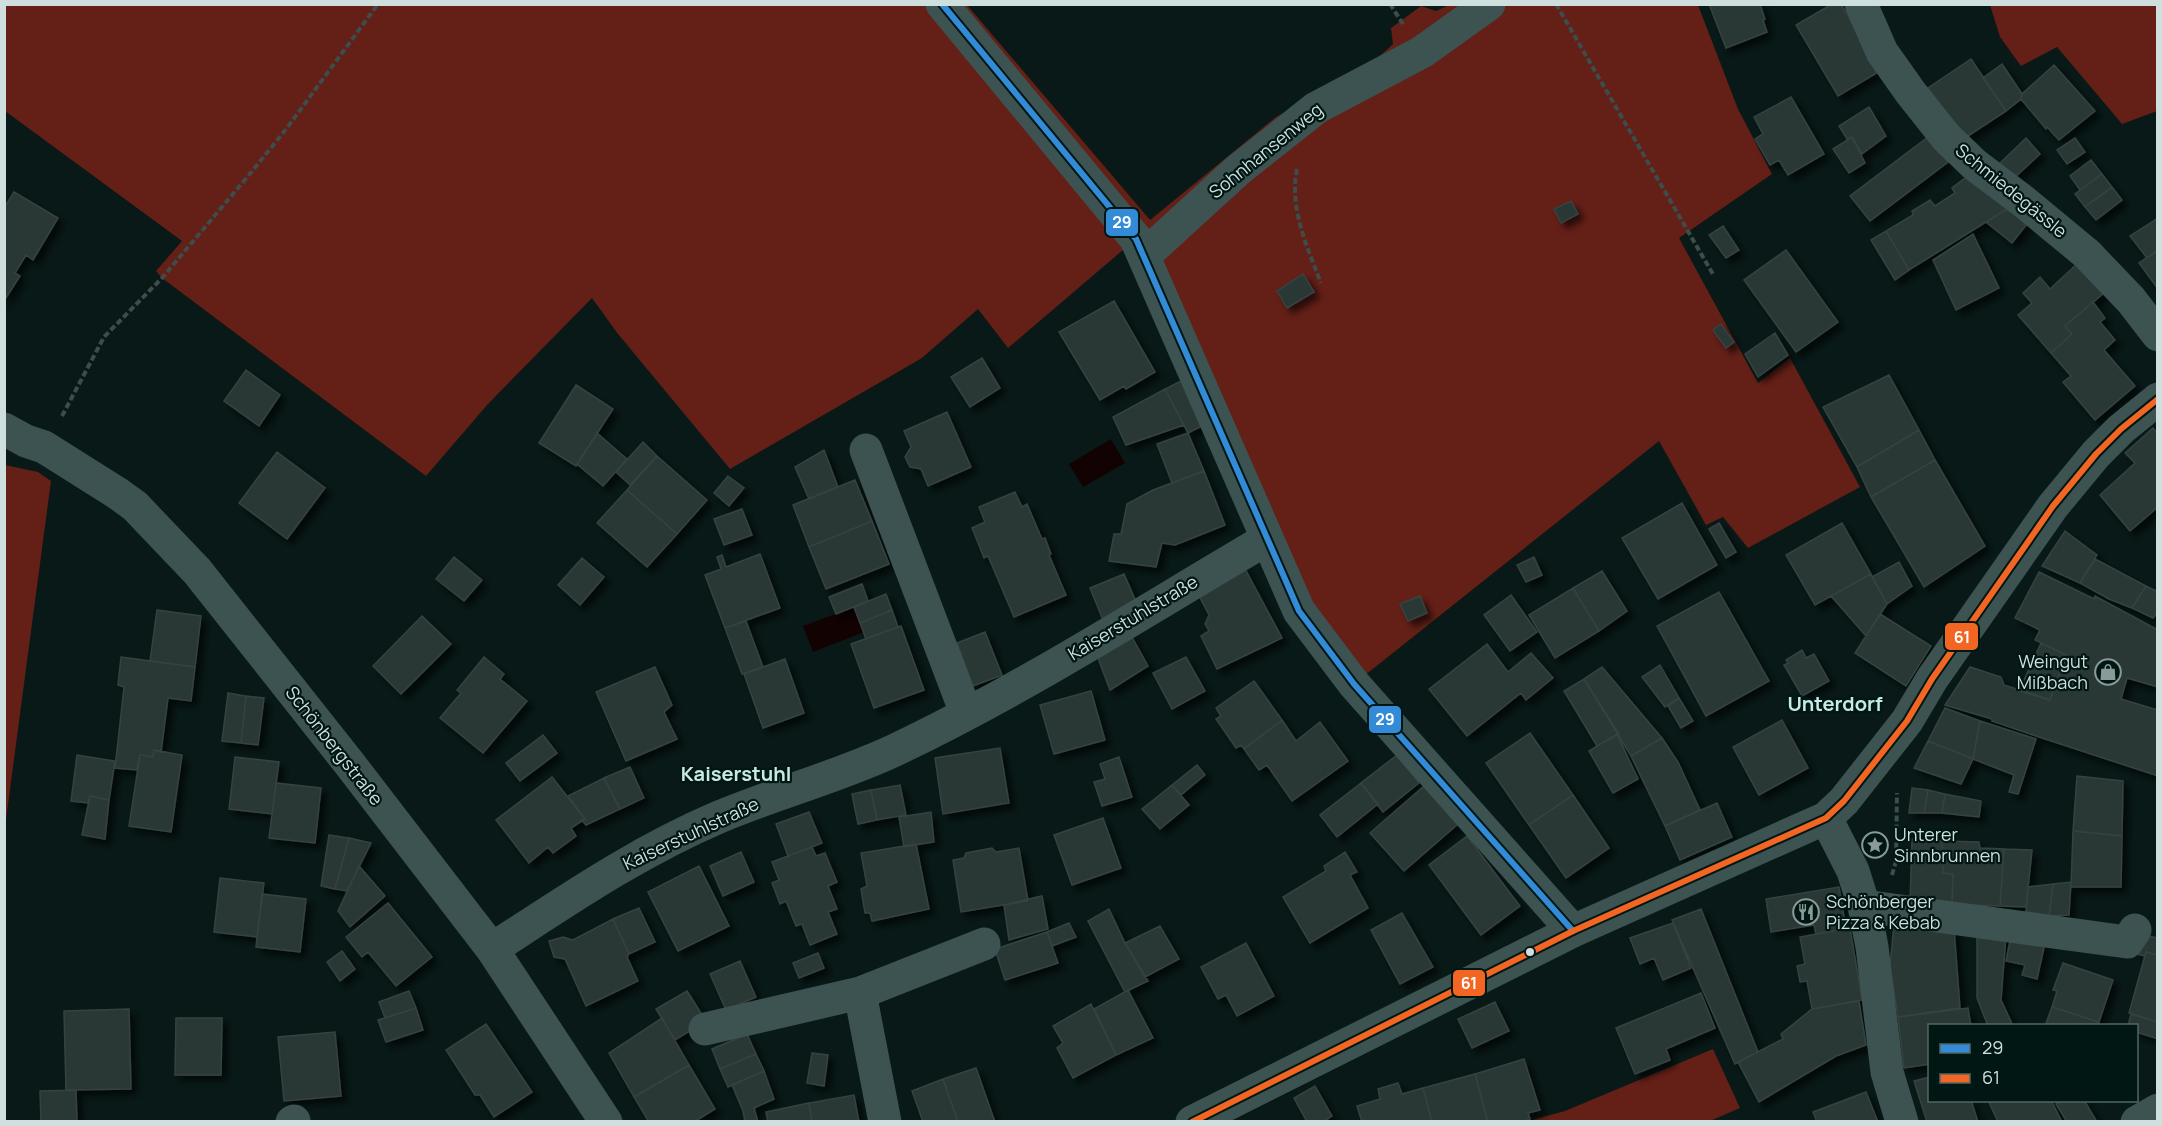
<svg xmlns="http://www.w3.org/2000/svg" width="2162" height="1126" font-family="Manrope,sans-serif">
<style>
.green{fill:#641f17}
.water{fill:#120202}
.building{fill:#293836;stroke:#354341;stroke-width:1.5;filter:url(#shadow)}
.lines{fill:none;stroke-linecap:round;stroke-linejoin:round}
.path{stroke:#3c4d4b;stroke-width:4;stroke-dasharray:6 3;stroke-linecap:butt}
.minor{stroke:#3d5351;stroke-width:33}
.bus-1-casing{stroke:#001714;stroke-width:10}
.bus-2-casing{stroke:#001714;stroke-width:10}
.bus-1{stroke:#338bd7;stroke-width:6}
.bus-2{stroke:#f26522;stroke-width:6}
.bus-dot{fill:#cedfdd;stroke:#001714;stroke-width:2}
.labels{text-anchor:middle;stroke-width:4.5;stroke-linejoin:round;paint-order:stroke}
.street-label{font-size:18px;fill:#cedfdd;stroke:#001714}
.poi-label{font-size:18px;fill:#cedfdd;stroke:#001714;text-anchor:start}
.neighbourhood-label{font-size:20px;font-weight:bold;fill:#c7eae5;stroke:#001714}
.line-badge{stroke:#001714;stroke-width:2}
.badge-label{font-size:16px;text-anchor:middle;font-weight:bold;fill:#fff}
</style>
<defs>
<filter id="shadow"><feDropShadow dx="5.5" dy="5.5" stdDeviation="3" flood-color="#0009"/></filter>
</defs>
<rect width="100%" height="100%" fill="#081917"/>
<path class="green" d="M1451 4 1698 5 1738 109 1772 174 1679 238 1758 383 1790 358 1860 487 1748 548 1723 517 1706 525 1659 441 1364 676 1315 607 1130 244 1008 348 978 309 922 358 730 469 618 334 592 298 488 404 426 476 162 278 156 271 182 241 5 111 4 5H967L1150 220 1276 117 1369 66 1393 44 1391 28 1421 6 1436 11Z
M1990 5H2157V111L2122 124 2057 47 2021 66 2000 37Z
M5 465 38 472 51 481 5 827Z
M1713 1049 1740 1108 1710 1121H1528L1565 1111Z"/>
<path class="water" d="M1111 439 1125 463 1083 487 1069 464Z
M854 607 864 632 813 652 803 626Z"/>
<path class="building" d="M1709 4H1760L1765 19 1763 20 1767 32 1726 48Z
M1832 4H1841L1880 71 1838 96 1796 25Z
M1971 59 2006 111 1962 140 1928 88Z
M2002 64 2022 94 2021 99 2006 111 1983 78Z
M2054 65 2095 111 2059 140 2047 127 2046 129 2021 99 2022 94Z
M1791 97 1824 154 1788 175 1779 160 1770 165 1755 139 1763 134 1754 117Z
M1869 107 1886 136 1862 154 1852 137 1847 139 1839 126Z
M1852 137 1865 163 1849 173 1833 149Z
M1928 137 1948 162 1870 221 1850 196Z
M2026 138 2040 154 2012 180 1998 165Z
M2075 138 2085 152 2067 164 2057 150Z
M2091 160 2102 174 2080 190 2070 176Z
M2102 174 2112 187 2085 207 2075 194Z
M1965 178 2007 209 1909 270 1886 231 1913 215 1912 211 1930 200 1935 206 1955 193 1952 188Z
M2112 187 2122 200 2096 220 2085 207Z
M14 192 58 218 33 260 26 255 15 273 20 276 4 301V208Z
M1571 201 1578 214 1561 223 1554 209Z
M2007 209 2027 224 2012 243 1986 222Z
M2158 218V250L2147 258 2130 236Z
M1723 226 1739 250 1726 258 1709 235Z
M1886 231 1909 270 1895 280 1871 240Z
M1973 234 1999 288 1956 310 1933 260Z
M1786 250 1838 322 1796 352 1744 280Z
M2158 250V289L2139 263Z
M2078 263 2104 293 2065 326 2072 334 2051 353 2018 315 2032 303 2023 293 2040 277 2050 289Z
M1303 274 1314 292 1287 308 1277 291Z
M1114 301 1155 372 1126 389 1124 386 1100 400 1059 332Z
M2093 302 2105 318 2100 322 2115 340 2104 350 2135 386 2095 420 2063 382 2071 376 2051 353 2072 334 2065 326Z
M1721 324 1734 342 1726 348 1713 330Z
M1775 333 1788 355 1758 377 1745 354Z
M982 358 1000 388 970 407 951 377Z
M246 370 280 395 259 426 224 401Z
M1889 375 1919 430 1857 467 1823 407Z
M1187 378 1210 422 1188 433 1165 389Z
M576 385 613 409 576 466 539 443Z
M1165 389 1184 425 1126 445 1113 417Z
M947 412 971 467 928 486 921 469 910 467 905 457 911 447 904 431Z
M2153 428 2158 434V507L2130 531 2100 495 2135 463 2125 453Z
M1919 430 1935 460 1871 497 1857 467Z
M597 433 627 459 603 486 577 464Z
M1188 433 1204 471 1172 483 1157 444Z
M643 442 657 456 630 485 616 472Z
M824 450 838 487 809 499 795 467Z
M277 452 325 488 287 539 239 503Z
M657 456 707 500 677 534 627 490Z
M1935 460 1985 546 1924 587 1871 497Z
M1204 471 1225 525 1175 545 1162 543 1156 567 1109 561 1114 534H1121L1127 504 1153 490Z
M728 476 744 488 729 506 714 493Z
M855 480 872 521 809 547 793 505Z
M627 490 677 534 647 567 597 523Z
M1015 492 1022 507 1027 504 1042 539 1045 538 1051 554 1049 555 1066 595 1014 617 988 556 984 558 972 528 985 522 979 507Z
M1682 503 1717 565 1658 599 1622 538Z
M742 509 752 535 724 545 714 519Z
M872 521 889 564 826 589 809 547Z
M1719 523 1736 552 1726 558 1709 529Z
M1842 523 1871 574 1815 605 1786 555Z
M2065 531 2097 555 2080 583 2042 566Z
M760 554 780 608 725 628 705 575 721 569 717 557 722 555 726 567Z
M454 557 482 580 464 601 436 579Z
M1534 557 1542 575 1526 582 1517 565Z
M582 558 604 577 580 605 558 585Z
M2095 559 2146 586 2132 608 2109 599 2080 583Z
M1899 562 1912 586 1887 604 1872 577Z
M1243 565 1282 638 1217 669 1201 636 1209 631 1205 624 1209 615 1196 590Z
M1602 571 1627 611 1599 631 1573 588Z
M2039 572 2094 599 2095 596 2158 630V687L2127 678 2121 699 2158 710V776L2039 737 1992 721V719L1945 705 1970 667 2001 677 2004 685 2050 700 2066 655 2035 640 2040 630 2015 618Z
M1124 574 1138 606 1103 620 1090 588Z
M1871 574 1887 604 1866 636 1831 596Z
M862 584 868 601 836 614 829 597Z
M2146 586 2158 592V612L2153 618 2132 608Z
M1573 588 1599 631 1555 658 1529 615Z
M1719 592 1769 681 1706 716 1657 626Z
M886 594 892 610 860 623 854 607Z
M1511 595 1537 632 1510 651 1484 615Z
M1420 596 1427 613 1408 621 1400 604Z
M157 610 201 616 195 667 150 661Z
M892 610 898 627 866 639 860 623Z
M1880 614 1931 646 1906 686 1855 653Z
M422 616 451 644 401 694 373 666Z
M746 621 763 667 742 674 725 628Z
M901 626 924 690 874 708 851 644Z
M1128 630 1148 666 1110 690 1095 650Z
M985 632 1002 675 973 686 957 643Z
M2041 643 2066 655 2050 700 2019 691Z
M1487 644 1508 672 1531 653 1553 678 1526 700 1521 693 1467 736 1429 689Z
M1802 650 1806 658 1814 654 1829 681 1802 696 1784 665 1788 663 1786 660Z
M121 657 195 667 191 701 168 698 161 752 154 750 153 757 140 755 137 770 115 768 124 687 118 685Z
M484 657 504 674 500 679 527 701 483 753 440 718 461 693 457 690Z
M1186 657 1205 691 1172 709 1153 673Z
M785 659 804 713 763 728 744 674Z
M1660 665 1679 698 1665 707 1642 677Z
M655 667 672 705 664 712 677 739 626 761 596 692Z
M1602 667 1662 738 1631 756 1584 679Z
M1584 679 1619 734 1597 746 1564 691Z
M1254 681 1282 720 1244 749 1241 745 1236 748 1216 719 1221 716 1216 708Z
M1091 691 1105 740 1054 754 1040 705Z
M228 693 246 696 241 743 222 741Z
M246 696 264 698 258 745 241 743Z
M1679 698 1693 721 1681 728 1668 706Z
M1945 708 1980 721 1973 759 1928 741Z
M1282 720 1296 741 1320 722 1348 761 1292 801 1267 765 1259 770 1244 749Z
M1782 720 1808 768 1759 795 1733 747Z
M1980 721 2036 739 2018 794 2009 792 2014 775 1973 759Z
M1530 733 1573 795 1529 825 1486 763Z
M1617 734 1638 779 1613 793 1589 751Z
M543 735 557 753 520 781 506 763Z
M1662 738 1678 762 1700 810 1665 826 1631 756Z
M1928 741 1973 759 1961 784 1914 768Z
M1000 748 1009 803 943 814 935 758Z
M154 750 182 755 171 832 129 826 140 755 153 757Z
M77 755 115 761 109 800 90 796 88 803 71 801Z
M1397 755 1419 783 1383 812 1361 783Z
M235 757 279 762 272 814 229 809Z
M1119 757 1132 797 1102 806 1094 782 1105 779 1100 764Z
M1197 765 1205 775 1181 795 1172 785Z
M630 767 644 798 620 809 604 778Z
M2077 776 2123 781 2122 836 2073 831Z
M552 777 585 819 571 828 576 836 553 853 548 847 529 863 496 820Z
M604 778 620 809 586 825 582 820 585 819 568 796Z
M276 783 321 788 315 843 269 838Z
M1361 783 1378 804 1337 837 1320 815Z
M900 785 906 815 877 820 871 790Z
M1172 785 1189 805 1160 829 1142 809Z
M1424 786 1458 824 1404 871 1370 833Z
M1912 788 1928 790 1924 813H1909Z
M871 790 877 820 858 824 852 794Z
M1928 790 1945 794 1942 813H1924Z
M1945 794 1981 801 1979 817 1942 813Z
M1573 795 1609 848 1566 878 1529 825Z
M90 796 109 800 105 839 82 835Z
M1717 803 1732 837 1680 860 1665 826Z
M809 812 822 843 788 856 776 824Z
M931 812 934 842 904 847 899 817Z
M1103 818 1121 868 1072 885 1054 835Z
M2073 831 2122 836 2121 887H2071Z
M329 835 349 838 335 889 321 886Z
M1467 836 1520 906 1481 935 1429 865Z
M349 838 371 843 347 891 335 889Z
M1912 839 1942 841 1943 873 1953 874 1952 904 1910 902Z
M1942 841 1979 842 1980 848 2004 849 2000 906 1952 904 1953 874 1943 873Z
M916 844 929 909 872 921 870 913H865L861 889 867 886 861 853Z
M812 847 816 856 825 853 837 882 828 886 837 909 828 912 837 934 810 945 802 924 796 926 786 901 780 904 772 883 779 880 772 862Z
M992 848 996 852 1019 848 1028 901 961 912 953 860 964 858 966 853Z
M2004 849 2032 850 2026 907 2000 906Z
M741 852 754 882 723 896 710 866Z
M1345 852 1357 872 1350 875 1368 908 1310 943 1283 897 1326 871 1324 866Z
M359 866 385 896 350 927 338 911Z
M699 866 729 926 678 951 648 892Z
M220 878 264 883 257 937 214 932Z
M2071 882 2069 915 2049 916 2053 884Z
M2053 884 2049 916 2026 912 2028 887Z
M1839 887 1846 929 1816 934 1814 925 1771 932 1766 899Z
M262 894 306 899 300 952 256 947Z
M1042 896 1048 929 1009 940 1004 905Z
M388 903 432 957 396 986 368 952 362 957 346 937Z
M639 908 655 942 629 954 613 919Z
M1109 909 1125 943 1148 981 1125 992 1088 921Z
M1701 909 1758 1052 1735 1064 1672 920Z
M1402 913 1433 967 1400 984 1371 930Z
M613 919 629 954 627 957 638 981 586 1006 565 959 554 957 549 941 563 937 573 940Z
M1069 923 1076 937 1052 946 1047 932Z
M1673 923 1691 968 1663 980 1654 958 1640 964 1630 938Z
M1894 924 1954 929 1960 1008 1898 1017 1890 966Z
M1160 926 1179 959 1145 977 1125 943Z
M1850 928 1862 1000 1812 1009 1807 981 1800 982 1797 966 1805 964 1800 937Z
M1047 932 1058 963 1005 980 995 949Z
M1977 934 2006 935 2001 1000 2013 1026H1988L1977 998Z
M2139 934 2158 938V955L2146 952 2145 956 2136 954Z
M2011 936 2045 943 2037 979 2022 975 2025 965 2006 961Z
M1246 943 1274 996 1237 1016 1226 995 1218 999 1201 967Z
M342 951 355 969 340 981 327 962Z
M2146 952 2158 955V1022L2129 1013Z
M818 953 824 968 799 978 793 963Z
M740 961 756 997 726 1010 710 974Z
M2063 963 2113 980 2099 1022 2052 1007 2057 991 2053 990Z
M1128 990 1153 1038 1116 1055 1094 1009Z
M409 991 416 1008 385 1018 379 1002Z
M687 991 706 1021 675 1040 656 1009Z
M1701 993 1715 1028 1666 1049 1670 1060 1635 1074 1616 1028Z
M1859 1001 1866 1045 1836 1056 1759 1102 1738 1062 1783 1039 1781 1034 1812 1009Z
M1495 1002 1509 1031 1472 1048 1458 1019Z
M1091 1004 1116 1055 1073 1078 1057 1048 1063 1043 1053 1026Z
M2052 1007 2099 1022 2098 1026H2045Z
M416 1008 423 1030 386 1042 378 1020Z
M1968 1008 1971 1026H1930V1064L1904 1068 1898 1017Z
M129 1009 131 1089 66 1090 64 1011Z
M2131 1014 2158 1022V1039L2136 1032V1026H2128Z
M176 1018H222L221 1075H175Z
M662 1018 689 1065 634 1097 609 1053Z
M486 1024 532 1092 494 1117 480 1095H475L446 1050Z
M335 1032 341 1096 284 1101 278 1037Z
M747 1034 756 1054 720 1069 712 1049Z
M812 1053 828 1055 824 1086 807 1083Z
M756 1054 764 1071 728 1087 720 1069Z
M1524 1059 1540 1110 1528 1113 1530 1119 1522 1122H1488L1475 1074Z
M689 1065 715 1109 694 1122H649L634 1097Z
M976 1068 995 1122H958L943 1079Z
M764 1071 774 1099 754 1108 758 1122H745L743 1111 732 1085Z
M1475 1074 1488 1122H1432L1423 1088Z
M1930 1077V1100H1971L1978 1122H1927L1914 1081Z
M943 1079 958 1122H923L912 1091Z
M1398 1083 1402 1094 1423 1088 1432 1122H1362L1357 1106 1380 1099 1378 1089Z
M1315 1086 1332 1116 1323 1122H1307L1294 1098Z
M76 1090 77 1122H41L40 1091Z
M1866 1092 1878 1122H1817L1813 1112Z
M854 1095 859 1122H812L809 1103Z
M1988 1100H2051L2062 1122H1998Z
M2063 1100H2084L2097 1122H2067L2056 1104Z
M809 1103 812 1122H768L766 1112Z"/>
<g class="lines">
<path class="path" d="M1390 4 1403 24
M1556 4 1714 276
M1297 169C1289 208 1307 247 1321 283
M62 416 104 337 162 278 249 175 287 128 378 4
M1892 875 1896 861 1897 793"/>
<path class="minor" d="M942 4 1136 239 1299 611 1354 684 1573 931
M1861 4 1882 52 1911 93 1946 137 1974 164 2023 201 2087 254 2131 300 2158 335
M1144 256 1238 170 1316 108 1422 52 1489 4
M4 429 26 441 44 447 117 493 135 506 197 571 349 763 492 949 606 1122
M866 450 966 713
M1826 818 1853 871 1864 906 1872 947 1887 1072 1902 1122
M1864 906 2127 942 2135 930
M492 949C566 901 637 852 719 817 776 793 837 777 893 751 1022 690 1144 611 1267 539
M860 993 885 1122
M705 1029 860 993 984 944
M292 1122 294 1121
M1192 1122 1573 931 1826 818 1844 801 1907 721 1932 679 2053 506 2096 454 2121 429 2158 399
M2137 1122 2158 1110"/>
<g class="bus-1-casing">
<path id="bus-1" d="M942 4 1136 239 1299 611 1354 684 1573 931"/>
</g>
<g class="bus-2-casing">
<path id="bus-2" d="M1192 1122 1573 931 1826 818 1844 801 1907 721 1932 679 2053 506 2096 454 2121 429 2158 399"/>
</g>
<use href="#bus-1" class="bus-1"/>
<use href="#bus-2" class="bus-2"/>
</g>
<defs>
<g id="shop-ring" transform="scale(1.35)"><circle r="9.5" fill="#001714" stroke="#899a98" stroke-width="1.5"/><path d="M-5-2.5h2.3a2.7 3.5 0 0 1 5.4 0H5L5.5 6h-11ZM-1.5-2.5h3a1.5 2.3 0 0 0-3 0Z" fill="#899a98"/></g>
<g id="sight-ring" transform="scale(1.35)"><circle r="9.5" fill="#001714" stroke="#899a98" stroke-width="1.5"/><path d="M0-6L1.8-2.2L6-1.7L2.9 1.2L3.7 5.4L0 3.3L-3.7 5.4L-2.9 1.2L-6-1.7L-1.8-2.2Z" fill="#899a98"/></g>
<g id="restaurant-ring" transform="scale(1.35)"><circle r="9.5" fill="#001714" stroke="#899a98" stroke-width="1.5"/><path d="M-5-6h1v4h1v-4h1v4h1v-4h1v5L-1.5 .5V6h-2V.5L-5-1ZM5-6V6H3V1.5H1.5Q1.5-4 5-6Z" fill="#899a98"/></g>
</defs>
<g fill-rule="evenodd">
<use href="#shop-ring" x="2108" y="672"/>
<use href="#sight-ring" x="1875" y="845"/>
<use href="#restaurant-ring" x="1806" y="912"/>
</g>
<circle class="bus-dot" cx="1530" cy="952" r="5"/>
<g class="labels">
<g class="street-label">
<text transform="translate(1266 151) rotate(-39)" y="6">Sohnhansenweg</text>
<text transform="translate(2011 191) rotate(39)" y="6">Schmiedegässle</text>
<text transform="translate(1133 618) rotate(-31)" y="6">Kaiserstuhlstraße</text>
<text transform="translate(334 746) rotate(52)" y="6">Schönbergstraße</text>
<text transform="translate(691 834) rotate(-25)" y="6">Kaiserstuhlstraße</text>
</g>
<g class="poi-label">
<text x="2088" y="668" text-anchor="end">Weingut<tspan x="2088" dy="21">Mißbach</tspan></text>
<text x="1894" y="841">Unterer<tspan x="1894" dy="21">Sinnbrunnen</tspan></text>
<text x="1826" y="908">Schönberger<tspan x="1826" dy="21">Pizza &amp; Kebab</tspan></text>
</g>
<g class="neighbourhood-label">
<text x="1835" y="711">Unterdorf</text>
<text x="736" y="781">Kaiserstuhl</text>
</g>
</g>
<g class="line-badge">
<rect x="1105" y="208" width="34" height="29" rx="6" fill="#338bd7"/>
<rect x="1944" y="622" width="35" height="29" rx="6" fill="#f26522"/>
<rect x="1368" y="705" width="34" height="29" rx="6" fill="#338bd7"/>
<rect x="1452" y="969" width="34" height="28" rx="6" fill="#f26522"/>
</g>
<g class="badge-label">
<text x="1122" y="228">29</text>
<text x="1962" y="643">61</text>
<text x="1385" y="725">29</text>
<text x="1469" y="989">61</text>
</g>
<rect width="2162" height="1126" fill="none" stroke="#cedfdd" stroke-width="12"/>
<rect x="1928" y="1024" width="210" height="78" fill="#001714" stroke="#526764" stroke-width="1.5"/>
<rect x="1940" y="1044" width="30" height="9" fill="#338bd7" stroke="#526764" stroke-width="1.5"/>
<text x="1982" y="1054" font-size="18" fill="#cedfdd">29</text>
<rect x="1940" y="1074" width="30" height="9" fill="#f26522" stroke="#526764" stroke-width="1.5"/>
<text x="1982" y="1084" font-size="18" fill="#cedfdd">61</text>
</svg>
